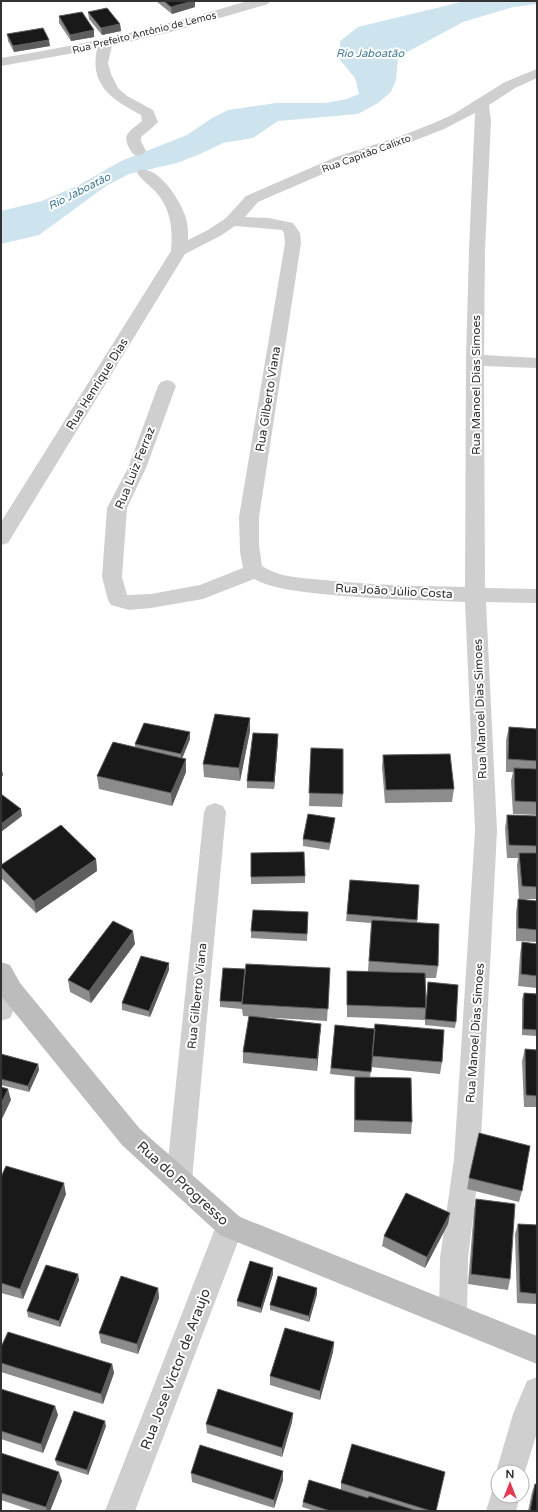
<svg xmlns="http://www.w3.org/2000/svg" width="538" height="1512" font-family="'Varela Round',sans-serif">
<style>
.water{fill:#cde3ed}
.lines{fill:none;stroke-linecap:round;stroke-linejoin:round}
.street{fill:#cfcfcf;fill-rule:evenodd}
.secondary{fill:#bcbcbc;fill-rule:evenodd}
.wall{fill:#8c8c8c}
.shaded-wall{fill:#5e5e5e}
.building{fill:#191919;stroke:#5e5e5e}
.labels{text-anchor:middle;stroke-width:4;stroke-linejoin:round;paint-order:stroke}
.far-street-label{font-size:10px;fill:#323232;stroke:#fff}
.far-water-label{font-size:11px;font-style:italic;fill:#3f7a95;stroke:#fff}
.street-label{font-size:12px;fill:#323232;stroke:#fff}
.near-street-label{font-size:14px;fill:#323232;stroke:#fff}
</style>
<rect width="100%" height="100%" fill="#fff"/>
<path class="water" d="M465 1H537V4L513 7 463 22 398 57 396 80 391 92 378 103 358 114 278 121 253 138 223 143 200 154 177 163 129 174 106 186 39 235 1 244V211L42 201 79 185 121 161 187 135 212 118 228 110 276 103H325L347 99 359 94 355 78 340 60V41L358 27Z"/>
<g class="lines">
<path class="street" d="M248 1H270L268 4 171 32 112 46 108 63 111 74 118 88 127 96 153 110 158 122 153 127 141 137V141L146 151 143 154 138 156 133 154C120 136 127 133 142 121L141 115C113 100 89 86 97 49L1 66V58C85 45 167 25 248 1Z
M537 69V78L515 88 489 105 491 121 485 249 484 355 537 358V368L484 366 485 588 537 589V603L486 602 497 831 480 1159 468 1258 467 1315 463 1325 453 1329 443 1325 439 1315 440 1258 454 1159 475 831 465 602C417 600 370 599 322 594 299 591 275 590 254 579L203 599 151 608 129 610 111 605 108 600 102 577 107 508 128 468 158 386 161 382 167 380 173 382 176 386 146 468 127 508 122 577 127 595 151 594 200 585 243 568 240 552 239 517 285 243 284 233 282 230 235 226 220 236 185 254 8 543 1 545V522L171 251C173 229 171 208 155 191 149 185 142 180 137 173L139 170C159 165 181 202 186 218 188 225 188 232 188 240L208 230 226 218 246 196 336 157 401 136 434 123 452 115 505 82ZM475 113 469 249 466 360 465 587C418 586 371 585 324 580 304 578 280 578 262 566L259 545V517L301 243 300 233 293 223 269 218 245 217 258 202 348 163 411 142 444 129Z
M215 803 223 806 226 812 192 1180 188 1189 179 1192 170 1189 166 1180 204 812 207 806Z
M11 980 20 983 23 990 10 1018 1 1021V985L2 983Z
M230 1213 240 1217 244 1226 135 1511H105L216 1226 220 1217Z
M537 1377V1433L522 1481V1472H498V1476L496 1472 513 1414 527 1381Z
M498 1484V1496H520L516 1511H486L494 1485Z"/>
<path class="secondary" d="M1 962 10 965 20 983 140 1129 240 1217 537 1336V1364L220 1235 122 1145 2 997 1 995Z"/>
</g>
<path class="wall" d="M156 1H195V7L172 14Z
M88 12 120 24 121 31 102 35 89 19Z
M59 16 94 37 71 41 59 23Z
M7 34 50 46 14 52 8 41Z
M250 718V731L240 781 204 777 203 764Z
M509 727 537 729V815L513 814 511 781 513 772H506V740Z
M278 734V741L274 789 247 788V781Z
M190 739 182 759 186 772 172 806 99 789 97 776 135 748V744Z
M311 748 343 794 342 807 309 806Z
M383 755 454 789 452 802 385 803 382 768Z
M507 815 537 816V899H519L517 865 518 858H507L505 828Z
M334 825 329 850 303 846V839Z
M251 853 305 876V883L251 884Z
M96 859 97 871 36 913 2 879 1 872V865Z
M350 880 419 885 417 923 438 966 436 978H425L426 1001 428 982 456 1022 455 1028 425 1025V1018V1020L347 1017V971H368L371 923 346 921Z
M518 899 537 901V942L516 941V912Z
M308 912 307 941 251 938V931Z
M522 942 537 944V988L518 986 520 954Z
M135 944 91 1003 70 992 68 980Z
M330 968 327 1021 243 1016 242 1009 220 1007V1001L245 969Z
M169 970 150 1017 122 1010V1003Z
M524 993 537 994V1036L522 1035V999Z
M321 1024 320 1036 317 1071 243 1063V1052Z
M335 1025 442 1062 440 1074 371 1067 370 1078 412 1122 411 1134 354 1132V1089L355 1077 367 1078 330 1074Z
M525 1049 537 1050V1107H524L522 1061Z
M1 1054 38 1064 39 1070 29 1092 1 1085Z
M1 1177 66 1194 23 1299 1 1293Z
M469 1178 522 1191 519 1202 467 1189Z
M476 1199 510 1279 508 1290 468 1284 474 1209Z
M450 1213 448 1224 425 1268 382 1246 384 1236Z
M518 1224 537 1225V1304L517 1303 515 1234Z
M78 1274 79 1280 60 1327 28 1317 27 1311Z
M273 1274 261 1313 237 1306V1301Z
M158 1288 159 1298 138 1354 101 1343 99 1333Z
M317 1294 309 1322 270 1310V1305Z
M334 1342 333 1352 320 1400 270 1385V1376Z
M1 1347 112 1364 114 1373 103 1404 1 1372Z
M1 1389 55 1406 58 1415 43 1453 1 1439Z
M293 1413 292 1422 282 1457 207 1433 206 1424Z
M106 1426 88 1475 57 1465 55 1460Z
M1 1453 62 1481 50 1511H34L1 1500Z
M283 1471V1480L274 1508 192 1482 191 1473Z
M341 1483 436 1511H315L302 1507 303 1502 341 1489Z
M535 1484 537 1511H528L532 1492Z"/>
<path class="shaded-wall" d="M193 1H195V7L172 14 171 7Z
M120 24 121 31 102 35 101 28Z
M94 30V37L71 41 70 35Z
M49 40 50 46 14 52 13 46Z
M250 718V731L240 781 239 768Z
M190 732V739L181 761V754Z
M278 734V741L274 789V782Z
M186 759V772L172 806 171 793Z
M1 766 3 775 1 777Z
M21 809 22 816 1 832V824Z
M335 818 334 825 329 850 330 843Z
M96 859 97 871 36 913 34 901Z
M133 931 135 944 91 1003 89 991Z
M169 963V970L150 1017 149 1011Z
M321 1024 320 1036 317 1071V1059Z
M38 1064 39 1070 29 1092 28 1086Z
M8 1089 11 1100 1 1121V1104Z
M64 1183 66 1194 23 1299 20 1289Z
M450 1213 448 1224 425 1268 427 1257Z
M273 1268V1274L261 1313V1308Z
M78 1274 79 1280 60 1327 59 1321Z
M158 1288 159 1298 138 1354 137 1344Z
M317 1288V1294L309 1322V1316Z
M334 1342 333 1352 320 1400V1391Z
M112 1364 114 1373 103 1404 101 1394Z
M55 1406 58 1415 43 1453 41 1444Z
M293 1413 292 1422 282 1457V1448Z
M105 1421 106 1426 88 1475 87 1470Z
M283 1471V1480L274 1508V1500Z
M59 1472 62 1481 50 1511H47L46 1507Z"/>
<path class="building" d="M164 1H193L171 7Z
M107 8 120 24 101 28 88 12Z
M82 12 94 30 70 35 59 16Z
M43 28 49 40 13 46 7 34Z
M215 714 250 718 239 768 203 764Z
M144 723 190 732 181 754 135 744Z
M509 727 537 729V761L508 759Z
M253 733 278 734 274 782 247 781Z
M113 742 186 759 171 793 97 776Z
M311 748 343 749V794L309 793Z
M450 754 454 789 386 790 383 755Z
M514 768 537 769V802L515 801Z
M1 794 21 809 1 824Z
M308 814 335 818 330 843 303 839Z
M507 815 537 816V846L509 845Z
M61 825 96 859 34 901 1 867V865Z
M304 852 305 876 251 877V853Z
M519 853H537V887L522 886Z
M350 880 419 885 417 920 347 914Z
M518 899 537 901V930L518 928Z
M253 910 308 912 307 934 251 931Z
M372 920 439 924 438 966 369 961Z
M113 921 133 931 89 991 68 980Z
M522 942 537 944V976L521 974Z
M141 956 169 963 149 1011 122 1003Z
M246 964 330 968 328 1009 242 1004Z
M223 968 245 969 242 1002 220 1001Z
M347 971 425 973 426 1008 347 1005Z
M428 982 458 985 456 1022 425 1019Z
M524 993 537 994V1030L523 1029Z
M249 1016 321 1024 317 1059 243 1052Z
M375 1024 444 1030 442 1062 372 1056Z
M335 1025 375 1029 371 1072 331 1068Z
M525 1049 537 1050V1096L526 1095Z
M1 1054 38 1064 28 1086 1 1079Z
M355 1077 411 1078 412 1122 355 1120Z
M1 1087 8 1089 1 1104Z
M479 1133 530 1146 522 1191 469 1178Z
M6 1166 64 1183 20 1289 1 1283V1177Z
M406 1193 450 1213 427 1257 384 1236Z
M476 1199 515 1204 510 1279 471 1274Z
M518 1224 537 1225V1294L520 1292Z
M250 1261 273 1268 261 1308 237 1301Z
M46 1265 78 1274 59 1321 27 1311Z
M121 1276 158 1288 137 1344 99 1333Z
M278 1276 317 1288 309 1316 270 1305Z
M285 1328 334 1342 320 1391 270 1376Z
M8 1332 112 1364 101 1394 1 1363V1347Z
M1 1389 55 1406 41 1444 1 1431Z
M218 1389 293 1413 282 1448 206 1424Z
M74 1411 105 1421 87 1470 55 1460Z
M352 1444 445 1472 436 1511H431L341 1483Z
M200 1445 283 1471 274 1500 191 1473Z
M1 1453 59 1472 46 1507 1 1493Z
M309 1480 368 1498 369 1496 418 1511H330L303 1502Z
M535 1484H537V1511H530Z"/>
<g class="labels">
<g class="far-street-label">
<text transform="translate(144 32) rotate(-14)" y="4">Rua Prefeito Antônio de Lemos</text>
<text transform="translate(366 153) rotate(-20)" y="4">Rua Capitão Calixto</text>
</g>
<g class="far-water-label">
<text x="370" y="57">Rio Jaboatão</text>
<text transform="translate(79 191) rotate(-27)" y="4">Rio Jaboatão</text>
</g>
<g class="street-label">
<text transform="translate(97 384) rotate(-58)" y="4">Rua Henrique Dias</text>
<text transform="translate(476 385) rotate(-90)" y="4">Rua Manoel Dias Simoes</text>
<text transform="translate(268 399) rotate(-81)" y="4">Rua Gilberto Viana</text>
<text transform="translate(135 468) rotate(-68)" y="4">Rua Luiz Ferraz</text>
<text transform="translate(394 591) rotate(3)" y="4">Rua João Júlio Costa</text>
<text transform="translate(480 709) rotate(-92)" y="4">Rua Manoel Dias Simoes</text>
<text transform="translate(197 996) rotate(-84)" y="4">Rua Gilberto Viana</text>
<text transform="translate(475 1033) rotate(-86)" y="4">Rua Manoel Dias Simoes</text>
</g>
<g class="near-street-label">
<text transform="translate(183 1183) rotate(42)" y="5">Rua do Progresso</text>
<text transform="translate(175 1369) rotate(-69)" y="5">Rua Jose Victor de Araujo</text>
</g>
</g>
<rect width="538" height="1512" fill="none" stroke="#323232" stroke-width="4"/>
<g transform="translate(510 1484)"><circle r="19" fill="#ffffff" stroke="#adadad"/>
<path d="M0-3L7 15L0 10L-7 15Z" fill="#e43852"/>
<text y="-6" font-size="11" font-weight="bold" text-anchor="middle" fill="#323232">N</text>
</g>
</svg>
